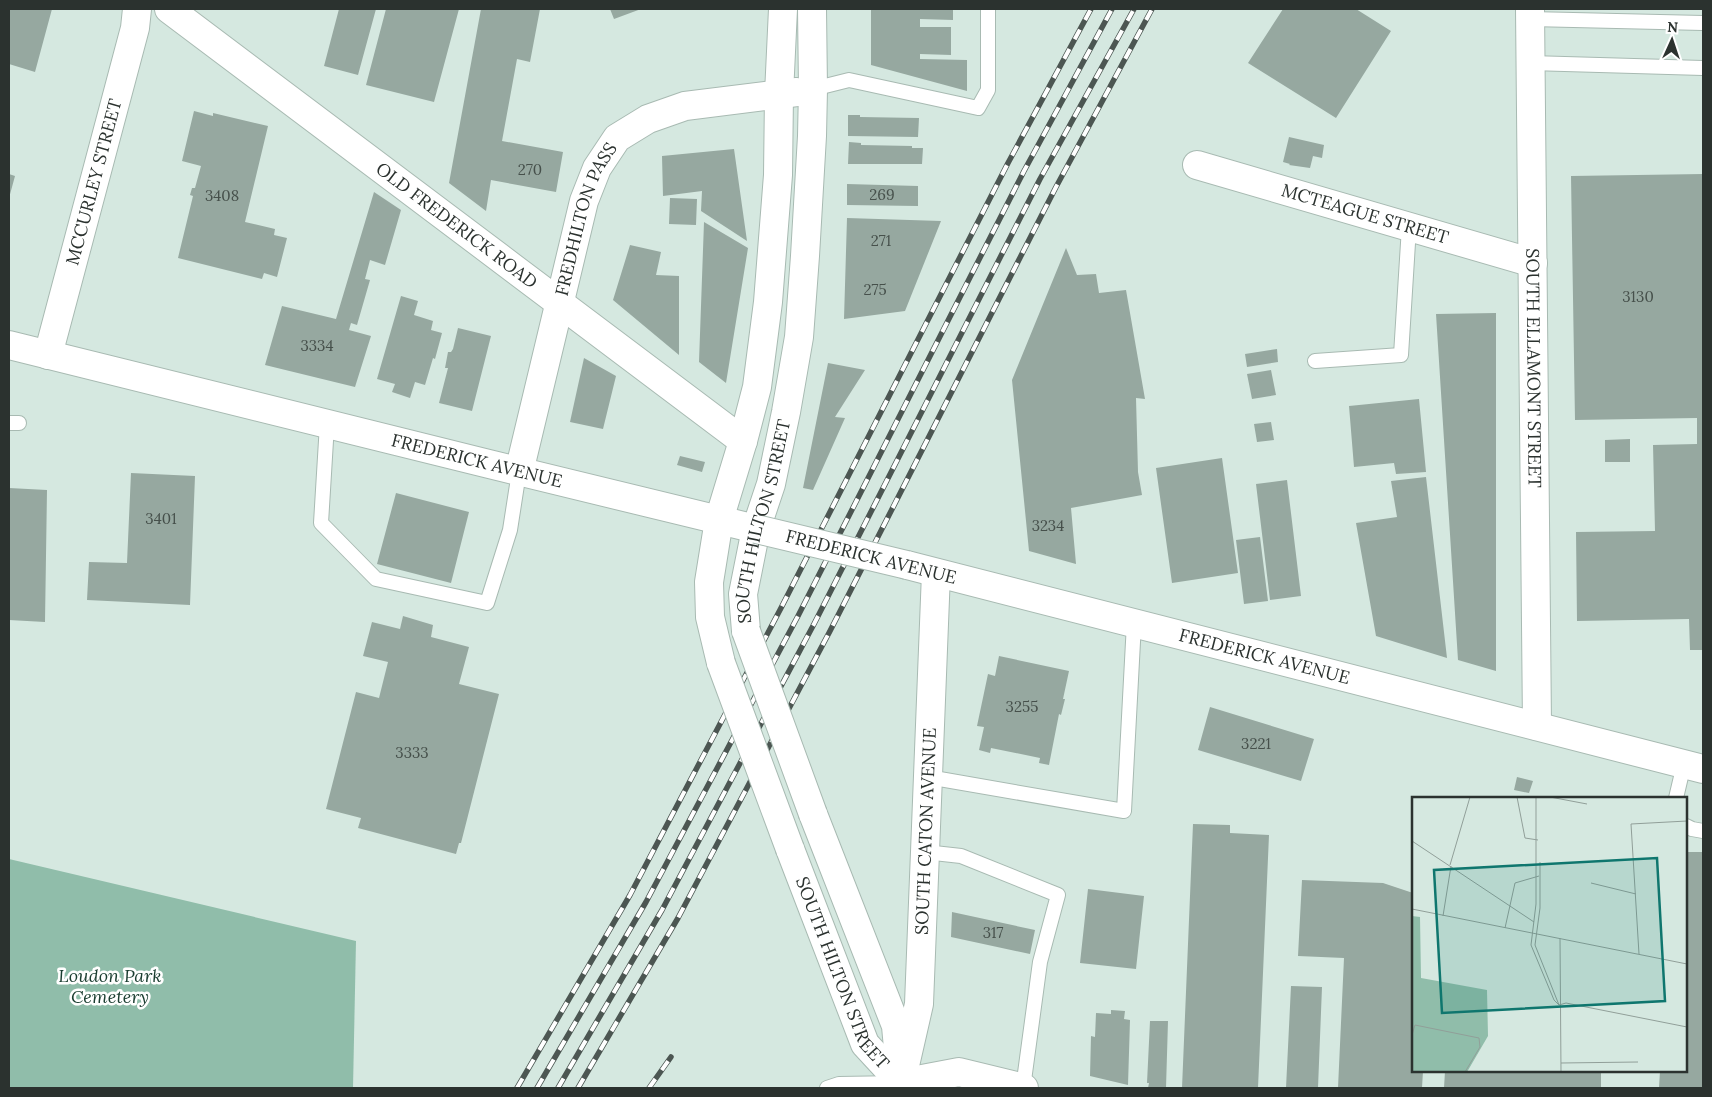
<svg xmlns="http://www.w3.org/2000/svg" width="1712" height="1097" font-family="Lora,serif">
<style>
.green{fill:#90bdaa}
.building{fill:#96a8a0}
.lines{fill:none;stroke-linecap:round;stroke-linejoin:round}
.service-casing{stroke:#a8bab2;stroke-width:16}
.minor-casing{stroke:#a8bab2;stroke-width:30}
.primary-casing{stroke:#a8bab2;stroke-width:30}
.service{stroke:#fff;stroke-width:14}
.minor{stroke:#fff;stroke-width:28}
.primary{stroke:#fff;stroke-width:28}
.rail-casing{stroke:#4c5652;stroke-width:5.5}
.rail{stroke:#fff;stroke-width:4;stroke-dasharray:11;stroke-linecap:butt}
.primary-bridge-casing{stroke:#a8bab2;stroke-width:30;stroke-linecap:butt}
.primary-bridge{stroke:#fff;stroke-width:28}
.labels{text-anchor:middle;stroke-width:5;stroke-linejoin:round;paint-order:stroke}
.number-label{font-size:15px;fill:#46504b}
.street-label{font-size:18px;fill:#2b322f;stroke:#fff}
.park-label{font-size:18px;font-style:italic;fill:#1a3d30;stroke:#fff}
.inset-road{fill:none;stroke:#919f99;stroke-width:1}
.view{fill:#0f766e;fill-opacity:0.15;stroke:#0f766e;stroke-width:2.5}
.inset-edge{fill:none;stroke:#2b322f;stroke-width:2.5}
</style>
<rect width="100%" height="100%" fill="#d5e8e0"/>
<path class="green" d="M9 859 356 941 353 1088H9Z"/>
<path class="building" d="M9 9H52L35 72 9 64Z
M339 9H376L358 75 324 66Z
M386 9H459L434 102 366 85Z
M481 9H540L530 62 517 59 502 141 563 152 556 192 491 180 486 211 449 183Z
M610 9H641L614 19Z
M871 9H953V20L920 19V27H951V55L920 54V59L967 60V91L871 65Z
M1283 9H1356L1391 31 1336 118 1248 63Z
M194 111 213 116V113L268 126 245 222 275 229 274 235 287 238 277 277 264 273 262 279 178 258 193 196 190 195 192 188H195L201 166 182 161Z
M848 115H860V117L919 118 918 137 848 136Z
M1289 137 1324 145 1322 158 1313 156 1310 168 1289 165 1290 164 1283 162Z
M849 142 861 143V145L912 146V148H923L922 164H848Z
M734 149 747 241 701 211 702 191 663 196 662 156Z
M9 174 15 176 9 198Z
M1703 174V650H1690L1689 619 1577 621 1576 532 1655 531 1653 445 1697 444V418L1575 420 1571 176Z
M847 184 918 186V206L847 205Z
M374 192 401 210 385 265 370 260 365 279 370 280 357 325 351 323 349 330 371 336 355 387 265 365 282 306 336 319Z
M670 198 697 199 696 225 669 224Z
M847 218 941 221 905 311 844 319Z
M704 222 748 248 726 383 699 362Z
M630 245 661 252 656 275 679 276V355L613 300Z
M1066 248 1077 275 1096 274 1099 293 1126 290 1145 399 1136 398 1138 472 1142 495 1071 508 1076 564 1029 551 1012 380Z
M401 296 418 301 414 315 433 321 431 330 442 333 435 359 433 358 425 385 415 382 410 398 392 392 395 384 377 379Z
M1496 313V671L1458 660 1436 314Z
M458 328 491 336 472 411 439 403 448 368H445L448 352H451L453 349Z
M1277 349 1278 362 1247 367 1245 354Z
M584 358 616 376 603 429 570 422Z
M828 363 865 370 835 417 845 418 813 490 803 488Z
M1271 370 1276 395 1252 399 1247 374Z
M1419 399 1426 472 1396 474 1394 463 1354 467 1349 406Z
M1271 422 1274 440 1257 442 1254 424Z
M1630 439V462H1605V440Z
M680 456 705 462 702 472 677 465Z
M1222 458 1238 573 1172 583 1156 468Z
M131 473 195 476 190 605 87 600 89 562 127 563Z
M1426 477 1447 658 1376 636 1356 523 1397 517 1391 481Z
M1287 480 1301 596 1270 600 1256 484Z
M9 488 47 490 45 622 9 620Z
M396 493 469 512 451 583 377 564Z
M1260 537 1268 601 1244 604 1236 540Z
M403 616 433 625 431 637 469 647 459 684 499 694 461 843H459L456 854 358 828 361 818 326 809 356 692 379 698 388 662 363 656 372 622 400 629Z
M999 656 1069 671 1063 699H1065L1061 715 1059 714 1049 765 1039 763 1040 758 991 748 990 753 979 750 984 727 977 726 988 674 995 676Z
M1210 707 1314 739 1301 781 1198 750Z
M1517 777 1533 781 1529 793 1514 790Z
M1193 824 1230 825V833L1269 835 1258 1088H1182Z
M1686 852H1703V1088H1659L1660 1071H1686Z
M1302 880 1383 883 1413 893V1071H1423L1422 1088H1338L1344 958 1298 956Z
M1088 889 1144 896 1136 969 1080 963Z
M952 912 1035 930 1030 954 951 937Z
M1291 986 1322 987 1318 1088H1286Z
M1111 1010 1125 1011 1124 1019 1130 1020 1128 1085 1090 1076 1091 1036 1095 1037 1096 1013 1111 1014Z
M1150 1021H1168L1166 1088H1148L1149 1083H1147Z
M1445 1071H1601V1088H1444Z"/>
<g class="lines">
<g class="service-casing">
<path id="service" d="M1530 19 1703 23
M1530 63 1703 68
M813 89 849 80 978 108 988 90V9
M1315 361 1401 355 1409 227
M9 423H19
M327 424 321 523 376 579 487 603 510 530 519 472
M928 777 1124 811 1134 623
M1676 798 1684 764
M1686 826 1692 829 1703 831
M925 852 961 856 1058 895 1040 962 1023 1088
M827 1088 839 1084 900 1083"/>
</g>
<g class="minor-casing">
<g id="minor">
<path id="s1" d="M169 9 743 441"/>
<path id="s2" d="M1530 9 1537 726"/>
<path id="s3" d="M1197 165 1533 263"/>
<path id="s4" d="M48 355 135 28 137 9"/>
<path d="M901 1083 959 1072 1024 1088"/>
</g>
</g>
<g class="primary-casing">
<g id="primary">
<path id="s5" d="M9 345 489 464 756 529"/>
<path id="s6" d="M519 472 584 201 597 168 617 138 648 119 685 106 797 92"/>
<path id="s7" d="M907 565 1703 769"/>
<path id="s8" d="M746 631 743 594 756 529 771 484 786 412 799 337 805 256 812 136 813 89 812 9"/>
<path d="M721 663 710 617 709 582 719 520 743 441 757 387 768 302 778 175 779 94 783 9"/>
<path d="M813 814 896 1026 899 1059"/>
<path id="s9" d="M790 849 865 1044 901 1083"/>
<path id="s10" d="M902 1088 901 1083 919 1004 936 573"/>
</g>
</g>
<use href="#service" class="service"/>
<use href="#minor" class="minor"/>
<use href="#primary" class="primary"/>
<g class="rail-casing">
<path id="rail" d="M517 1088 630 895 781 608 1008 163 1091 9
M537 1088 646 902 798 616 1024 171 1112 9
M558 1088 662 910 814 624 1040 179 1134 9
M578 1088 678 918 830 631 1056 187 1152 9
M649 1088 671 1057"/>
</g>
<use href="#rail" class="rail"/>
<g class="primary-bridge-casing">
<path id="primary-bridge" d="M756 529 907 565
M746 631 813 814
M721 663 790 849"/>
</g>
<use href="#primary-bridge" class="primary-bridge"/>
</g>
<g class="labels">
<g class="number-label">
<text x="530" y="175">270</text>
<text x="882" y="200">269</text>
<text x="222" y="201">3408</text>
<text x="881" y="246">271</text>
<text x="875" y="295">275</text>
<text x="1638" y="302">3130</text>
<text x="317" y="351">3334</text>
<text x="161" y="524">3401</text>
<text x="1048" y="531">3234</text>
<text x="1022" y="712">3255</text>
<text x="1256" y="749">3221</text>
<text x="412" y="758">3333</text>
<text x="993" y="938">317</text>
</g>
<g class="street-label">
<text dy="6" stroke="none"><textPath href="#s4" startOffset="179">MCCURLEY STREET</textPath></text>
<text dy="6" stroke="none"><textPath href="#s3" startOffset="175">MCTEAGUE STREET</textPath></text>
<text dy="6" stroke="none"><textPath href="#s6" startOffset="262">FREDHILTON PASS</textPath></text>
<text dy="6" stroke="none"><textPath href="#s1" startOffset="360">OLD FREDERICK ROAD</textPath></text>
<text dy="6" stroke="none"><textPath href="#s2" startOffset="359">SOUTH ELLAMONT STREET</textPath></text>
<text dy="6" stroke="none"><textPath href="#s5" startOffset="482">FREDERICK AVENUE</textPath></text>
<text dy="6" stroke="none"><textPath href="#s8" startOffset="112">SOUTH HILTON STREET</textPath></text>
<text transform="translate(871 557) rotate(14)" y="6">FREDERICK AVENUE</text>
<text dy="6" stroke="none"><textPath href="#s7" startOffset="369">FREDERICK AVENUE</textPath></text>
<text dy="6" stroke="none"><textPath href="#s10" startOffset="259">SOUTH CATON AVENUE</textPath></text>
<text dy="6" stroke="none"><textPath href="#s9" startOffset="135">SOUTH HILTON STREET</textPath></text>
</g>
<g class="park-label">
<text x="110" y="982">Loudon Park<tspan x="110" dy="21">Cemetery</tspan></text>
</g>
</g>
<g transform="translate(1412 797)">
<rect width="275" height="275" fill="#d5e8e0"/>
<path d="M0 119 8 120 9 181 75 193 76 239 55 275H0Z" fill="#90bdaa"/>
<path class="inset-road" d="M105 0 113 41 126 43M124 0V107L119 148 142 203 147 208M138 0 175 7M0 44 122 125M128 65V111L123 148 147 208M38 68 58 0M179 86 224 97M0 112 275 167M31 119 39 69M93 131 103 86 127 79M148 141 149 275M227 157 219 27 275 24M147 208 154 206 275 230M0 238 3 228 67 241 68 250 53 275M149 266 226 265"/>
<path class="view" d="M245 61 253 204 30 216 22 73Z"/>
<rect width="275" height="275" class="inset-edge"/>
</g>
<rect width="1712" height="1097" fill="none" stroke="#2b322f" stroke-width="20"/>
<g transform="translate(1672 40) rotate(3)" stroke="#ffffff" stroke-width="4" paint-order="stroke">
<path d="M0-4L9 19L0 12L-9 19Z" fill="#2b322f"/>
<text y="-8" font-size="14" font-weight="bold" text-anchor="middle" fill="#2b322f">N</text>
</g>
</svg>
